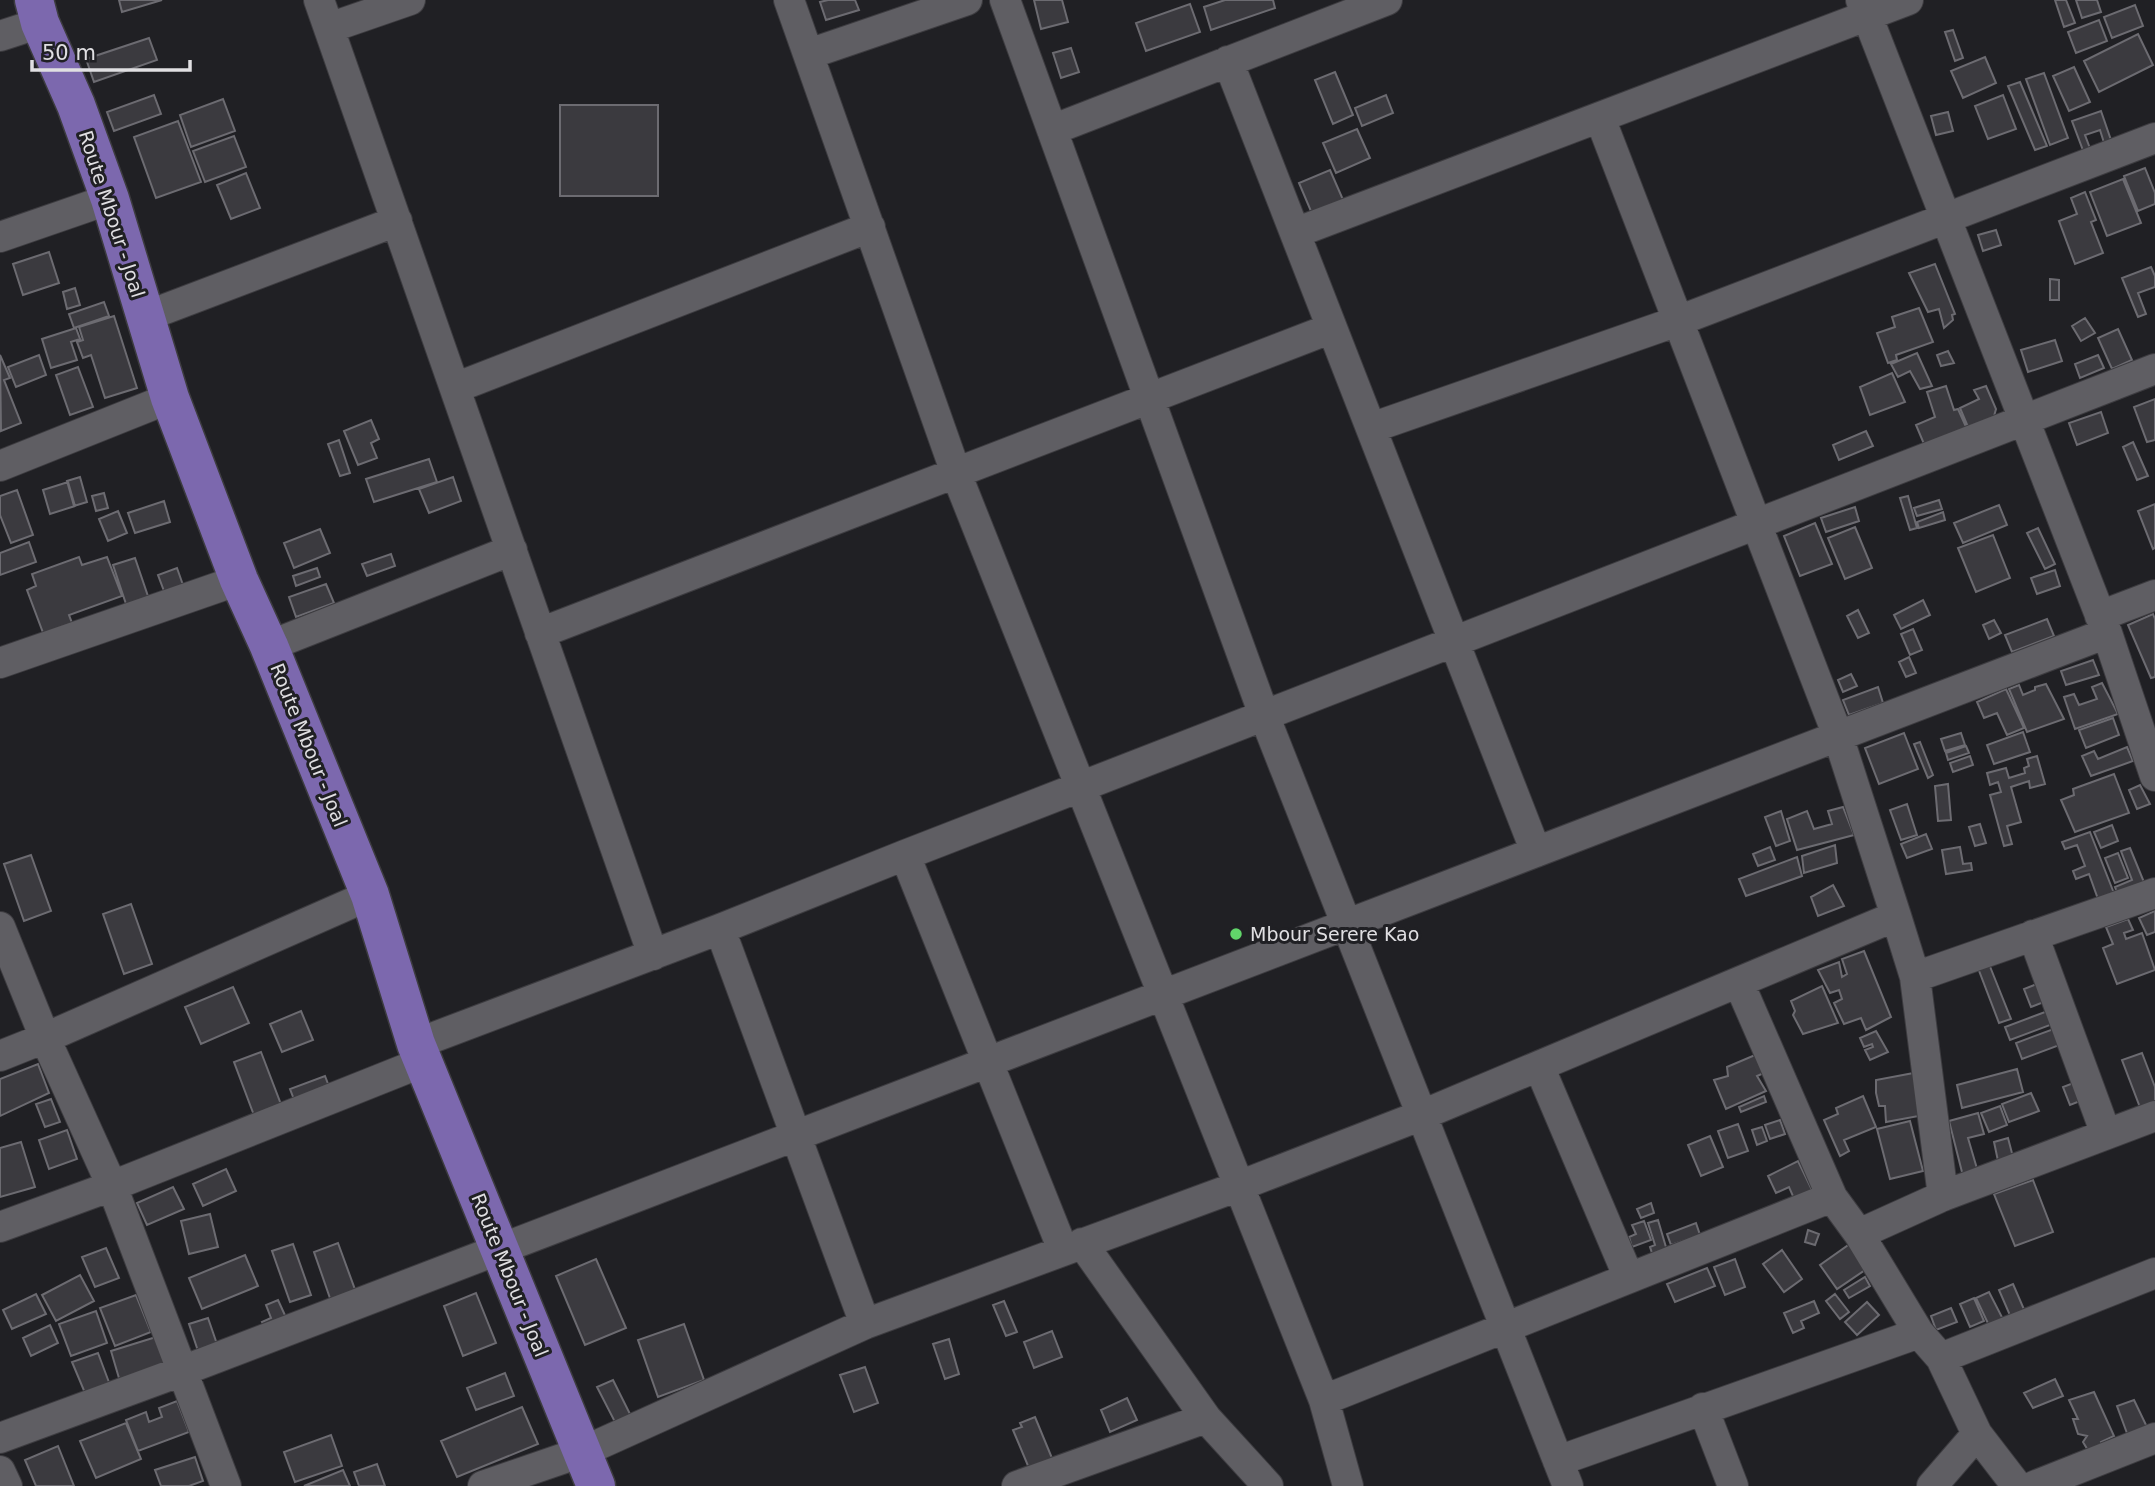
<svg xmlns="http://www.w3.org/2000/svg" width="2155" height="1486" font-family="'DejaVu Sans',sans-serif">
<style>
.building{fill:#3b3a3f;stroke:#6c6b71;stroke-width:2}
.lines{fill:none;stroke-linecap:round;stroke-linejoin:round}
.minor-casing{stroke:#3d3c40;stroke-width:32}
.major-casing{stroke:#3d3c40;stroke-width:41}
.minor{stroke:#5f5e63;stroke-width:30}
.major{stroke:#7c68ae;stroke-width:38}
.poi-dot{fill:#61d56a;stroke:#202024;stroke-width:2.5}
.labels{text-anchor:middle;stroke-width:6;stroke-linejoin:round;paint-order:stroke}
.street-label{font-size:19px;fill:#e0dfe2;stroke:#202024}
.poi-label{font-size:19px;fill:#e0dfe2;stroke:#202024;text-anchor:start}
</style>
<rect width="100%" height="100%" fill="#202024"/>
<path class="building" d="M119 0H162L122 12Z
M828 0H855L859 10 826 20 820 2Z
M1034 0H1062L1068 22 1041 29Z
M1225 0H1273L1275 8 1211 30 1204 7Z
M2055 0H2066L2075 23 2064 27Z
M2076 0H2097L2101 12 2082 18Z
M1190 4 1200 32 1146 51 1136 23Z
M2135 5 2143 26 2112 38 2104 17Z
M2099 20 2107 41 2076 53 2068 32Z
M1953 30 1963 58 1955 61 1945 32Z
M2138 34 2153 65 2099 92 2084 61Z
M149 38 157 60 94 82 86 59Z
M1071 48 1079 72 1061 78 1053 53Z
M1985 57 1996 83 1963 98 1951 71Z
M2074 67 2090 102 2069 111 2053 76Z
M1335 72 1353 115 1333 124 1315 80Z
M2044 73 2068 138 2050 145 2026 79Z
M2020 82 2047 146 2035 150 2008 86Z
M154 95 161 114 114 131 107 112Z
M1386 95 1393 113 1362 126 1355 108Z
M2003 95 2016 129 1988 139 1975 106Z
M223 99 235 131 191 147 180 115Z
M560 105H658V196H560Z
M2101 111 2112 143 2105 146 2100 130 2085 135 2091 151 2084 153 2072 121Z
M1948 112 1953 131 1936 135 1931 116Z
M178 121 201 182 156 198 134 137Z
M1357 129 1370 158 1336 173 1323 143Z
M234 136 246 167 205 182 193 151Z
M2145 168 2155 193V204L2138 211 2124 176Z
M1330 170 1344 202 1313 216 1299 183Z
M246 173 260 208 231 219 217 185Z
M2123 179 2141 223 2107 236 2090 192Z
M2085 192 2096 220 2091 222 2103 253 2075 264 2059 221 2077 214 2071 198Z
M1996 230 2001 245 1983 251 1978 235Z
M49 252 59 283 23 295 13 264Z
M1935 264 1955 314 1952 315 1953 320 1944 328 1939 309 1928 312 1909 273Z
M2151 267 2155 276V287L2138 293 2146 314 2138 317 2122 278Z
M2050 279 2059 280V300H2050Z
M75 288 80 305 67 309 63 292Z
M104 302 109 316 74 328 69 314Z
M1919 308 1933 342 1896 355 1897 360 1888 363 1877 333 1895 327 1892 317Z
M114 316 137 388 105 398 91 355 83 358 77 342 83 340 79 327Z
M2085 318 2095 333 2081 341 2072 326Z
M76 328 80 339 71 342 77 360 51 368 42 339Z
M2118 329 2132 360 2112 369 2098 338Z
M2055 340 2062 361 2028 372 2021 350Z
M1948 351 1954 363 1941 366 1937 355Z
M1917 353 1932 386 1920 389 1910 371 1898 377 1891 364Z
M0 355 10 378 4 380 21 423 1 431Z
M39 355 46 375 16 387 8 367Z
M2098 355 2104 368 2080 378 2075 364Z
M78 367 93 407 70 415 56 375Z
M1892 373 1905 402 1870 415 1860 387Z
M1946 386 1954 410 1958 409 1967 429 1924 444 1916 425 1935 417 1927 392Z
M1986 386 1996 409 1993 420 1968 427 1960 408 1979 399 1974 390Z
M2155 399V440L2147 442 2134 407Z
M2101 412 2108 433 2077 445 2069 423Z
M371 420 379 439 371 443 377 458 358 465 344 431Z
M1866 431 1873 446 1839 460 1833 445Z
M339 440 350 473 340 476 328 444Z
M2133 442 2148 476 2137 480 2123 447Z
M429 459 437 482 374 502 366 479Z
M80 477 87 502 74 506 67 481Z
M453 477 461 501 429 513 419 489Z
M68 482 75 506 50 514 43 490Z
M17 490 33 535 11 543 0 515V496Z
M104 493 108 508 96 511 92 496Z
M1908 496 1917 528 1910 530 1900 498Z
M1939 500 1942 509 1917 516 1914 508Z
M164 501 170 522 135 533 128 513Z
M2155 504V548L2153 549 2138 511Z
M1999 505 2007 525 1963 543 1954 523Z
M1855 507 1859 521 1826 532 1821 518Z
M118 511 127 533 108 541 99 519Z
M1943 512 1945 520 1919 528 1917 522Z
M1815 523 1832 564 1800 576 1784 536Z
M1855 527 1872 568 1845 579 1828 538Z
M2038 528 2055 564 2045 569 2027 533Z
M320 529 330 553 294 568 284 543Z
M1993 535 2010 578 1976 592 1958 548Z
M29 542 36 562 0 575V553Z
M391 554 395 566 367 576 362 564Z
M79 557 82 565 107 557 122 596 69 615 80 644 51 654 27 590 36 586 32 574Z
M135 558 152 608 130 616 113 565Z
M177 568 183 585 164 591 158 575Z
M317 568 320 577 296 586 293 576Z
M2055 570 2060 586 2037 594 2031 578Z
M326 584 334 603 296 617 289 597Z
M1923 600 1930 615 1901 629 1894 615Z
M1858 610 1869 633 1858 638 1847 616Z
M2153 614 2155 619V677L2151 678 2128 625Z
M2047 619 2054 636 2012 652 2005 635Z
M1994 620 2001 633 1989 639 1983 625Z
M1913 629 1922 650 1910 655 1901 634Z
M1909 657 1916 673 1906 677 1899 662Z
M2093 660 2099 675 2066 685 2061 671Z
M1851 674 1857 686 1843 692 1838 680Z
M2102 683 2118 714 2075 729 2064 697 2074 694 2079 705 2097 699 2092 687Z
M2046 684 2064 719 2027 732 2009 689 2019 685 2023 695 2035 690V687Z
M1878 687 1883 703 1849 715 1843 700Z
M2006 689 2024 728 2007 735 1997 713 1984 718 1977 702Z
M2113 718 2119 735 2086 748 2079 730Z
M2023 732 2030 752 1994 764 1987 745Z
M1904 733 1918 769 1879 784 1865 748Z
M1961 733 1965 745 1945 751 1941 739Z
M1920 742 1933 775 1928 778 1914 744Z
M1966 746 1969 753 1948 760 1946 753Z
M2127 747 2133 761 2091 776 2082 756 2094 751 2098 759Z
M1970 756 1973 765 1953 772 1950 763Z
M2037 756 2045 784 2030 788 2029 781 2011 787 2021 822 2007 826 2012 844 2004 846 1990 795 2001 792 1998 782 1990 785 1987 773 2006 768 2009 778 2025 773 2024 768 2029 766 2027 759Z
M2114 774 2129 813 2075 832 2061 800 2074 795 2073 789Z
M1948 784 1951 820 1938 821 1935 786Z
M2140 785 2150 804 2137 809 2129 790Z
M1907 804 1917 835 1901 840 1890 810Z
M1843 807 1854 835 1797 850 1787 819 1807 811 1814 829 1832 824 1828 811Z
M1781 811 1790 841 1776 846 1765 817Z
M1980 824 1986 843 1975 846 1969 827Z
M2112 825 2118 841 2101 848 2094 832Z
M2090 832 2117 901 2098 899 2089 874 2076 879 2073 871 2085 866 2077 845 2065 849 2062 842Z
M1926 834 1932 849 1907 858 1901 844Z
M1835 845 1837 863 1804 873 1802 856Z
M1770 847 1775 860 1758 866 1753 854Z
M1960 847 1963 864 1971 863 1972 870 1946 874 1942 850Z
M2130 848 2148 892 2121 902 2115 887 2132 880 2121 851Z
M2118 853 2128 878 2115 883 2105 858Z
M31 855 51 911 24 921 4 864Z
M1797 857 1802 876 1746 896 1739 879Z
M1833 885 1844 906 1818 916 1811 897Z
M131 904 152 964 124 974 103 914Z
M2155 911V932L2147 935 2139 918Z
M2128 919 2133 930 2124 933 2126 939 2142 933 2155 970 2117 984 2103 948 2113 944 2106 927Z
M1864 951 1891 1017 1866 1030 1861 1018 1844 1024 1834 1003 1842 999 1839 990 1830 993 1818 970 1839 962 1842 977 1847 974 1842 959Z
M1989 964 2011 1019 1999 1023 1978 968Z
M2042 982 2049 1000 2031 1007 2024 989Z
M1822 986 1838 1023 1803 1034 1793 1015 1795 1011 1791 1001Z
M233 987 249 1023 201 1044 185 1007Z
M2053 1009 2058 1022 2010 1040 2005 1027Z
M301 1011 313 1040 282 1052 270 1024Z
M2059 1027 2065 1043 2022 1059 2016 1043Z
M1876 1031 1888 1052 1870 1060 1865 1050 1873 1047 1872 1044 1864 1047 1860 1038Z
M261 1052 282 1107 255 1118 234 1062Z
M2142 1053 2155 1087V1105L2141 1110 2122 1060Z
M1755 1055 1764 1073 1757 1076 1766 1091 1726 1109 1714 1080 1728 1076 1727 1067Z
M38 1064 49 1093 0 1116V1079Z
M2017 1069 2023 1092 1962 1108 1957 1085Z
M1919 1072 1924 1115 1886 1122 1885 1106H1879L1876 1093V1080Z
M325 1076 330 1089 295 1102 290 1089Z
M2081 1080 2088 1098 2070 1105 2063 1087Z
M2031 1093 2039 1111 2009 1122 2002 1104Z
M1764 1096 1766 1102 1741 1112 1739 1107Z
M1863 1096 1876 1127 1844 1140 1849 1151 1840 1156 1824 1120 1838 1114 1836 1108Z
M51 1099 60 1122 45 1127 36 1104Z
M2000 1106 2007 1125 1989 1132 1981 1113Z
M1978 1113 1984 1134 1968 1138 1978 1172 1963 1176 1949 1121Z
M1780 1120 1785 1134 1770 1139 1765 1125Z
M1910 1121 1923 1171 1890 1179 1877 1129Z
M1738 1124 1748 1151 1728 1158 1718 1131Z
M1762 1127 1767 1141 1757 1145 1752 1130Z
M67 1130 77 1159 49 1169 39 1140Z
M1710 1136 1723 1167 1701 1176 1688 1145Z
M2008 1138 2013 1157 1998 1161 1994 1142Z
M21 1142 35 1187 0 1197V1148Z
M1798 1161 1814 1194 1796 1203 1789 1187 1776 1193 1768 1176Z
M226 1169 236 1191 203 1206 193 1184Z
M2033 1180 2053 1232 2015 1246 1994 1194Z
M173 1187 184 1209 147 1225 137 1203Z
M1651 1203 1654 1213 1641 1218 1637 1209Z
M210 1214 218 1247 189 1254 181 1221Z
M1658 1220 1668 1254 1654 1259 1650 1247 1655 1245 1648 1223Z
M1644 1221 1651 1240 1632 1247 1629 1237 1636 1234 1632 1225Z
M1696 1223 1700 1235 1671 1245 1667 1234Z
M1808 1230 1819 1234 1815 1245 1805 1242Z
M1854 1241 1871 1266 1837 1289 1820 1265Z
M338 1243 357 1295 332 1304 314 1252Z
M293 1244 311 1295 290 1302 272 1251Z
M106 1248 119 1278 95 1287 82 1257Z
M1782 1250 1802 1279 1784 1292 1763 1264Z
M245 1255 258 1286 202 1309 189 1278Z
M596 1259 626 1328 585 1345 556 1276Z
M1735 1259 1745 1287 1725 1295 1714 1267Z
M1707 1268 1715 1286 1675 1302 1667 1284Z
M80 1275 94 1301 56 1321 42 1295Z
M1865 1277 1870 1286 1849 1298 1844 1290Z
M2013 1284 2026 1314 2012 1320 1999 1290Z
M1989 1292 2007 1327 1993 1334 1976 1298Z
M476 1293 496 1343 463 1356 444 1306Z
M36 1294 46 1314 12 1329 3 1310Z
M1835 1294 1849 1312 1840 1319 1826 1301Z
M136 1295 151 1332 115 1346 100 1308Z
M1974 1298 1984 1321 1970 1327 1960 1304Z
M278 1300 289 1324 268 1333 262 1322 271 1318 266 1305Z
M1004 1301 1017 1332 1006 1336 993 1305Z
M1814 1301 1819 1313 1801 1321 1804 1328 1793 1333 1784 1313Z
M1867 1302 1879 1315 1857 1335 1845 1322Z
M1951 1308 1957 1322 1936 1330 1931 1316Z
M96 1311 107 1343 71 1356 59 1324Z
M208 1318 219 1350 200 1357 189 1324Z
M684 1324 704 1380 658 1397 638 1340Z
M50 1325 58 1343 31 1356 23 1338Z
M1052 1331 1062 1357 1034 1368 1024 1342Z
M156 1337 167 1371 121 1385 111 1351Z
M949 1339 959 1374 945 1379 933 1344Z
M98 1353 110 1385 85 1393 72 1362Z
M865 1367 878 1403 854 1412 840 1375Z
M505 1373 514 1396 476 1410 467 1388Z
M2055 1379 2063 1396 2033 1408 2024 1393Z
M613 1380 631 1416 616 1424 597 1387Z
M2094 1392 2114 1436 2101 1442 2103 1448 2089 1452 2083 1442 2087 1436 2078 1434 2073 1419H2078L2069 1400Z
M1127 1398 1137 1420 1110 1432 1101 1410Z
M2134 1400 2147 1427 2128 1436 2117 1406Z
M177 1401 189 1432 138 1451 126 1420 146 1412 149 1422 162 1417 159 1408Z
M522 1407 538 1444 457 1477 441 1441Z
M1035 1417 1054 1463 1031 1473 1013 1430 1022 1427 1020 1423Z
M126 1423 141 1459 96 1478 80 1441Z
M331 1435 342 1466 295 1482 284 1452Z
M58 1446 74 1486H36L25 1460Z
M195 1457 203 1481 189 1486H161L155 1470Z
M377 1464 385 1486H359L354 1472Z
M343 1470 350 1486H304Z"/>
<g class="lines">
<g class="minor-casing">
<path id="minor" d="M319 0 653 955
M789 0 956 473 1324 1400 1348 1486
M1005 0 1264 715 1568 1486
M1861 0 2107 633 2155 776
M329 28 410 0
M0 36 40 23
M809 54 967 0
M1228 61 1536 852
M1600 118 1838 736 1896 916 1915 977 1943 1196
M1052 130 1387 0
M1295 233 1908 0
M0 237 110 199
M144 317 397 221
M455 388 870 227
M1371 428 1678 321 2155 138
M0 466 170 398
M2100 616 2155 595
M540 633 1332 328
M269 646 512 550
M0 663 239 580
M905 855 1063 1250
M0 927 45 1038 112 1186 226 1486
M720 929 865 1324
M2033 935 2106 1134
M1915 977 2155 893
M1739 983 1832 1197 1859 1234 1919 1333 1941 1358 1977 1434 2017 1486
M416 1044 720 929 905 855 2155 369
M0 1056 45 1038 370 895
M1539 1066 1629 1278
M0 1227 112 1186 423 1062
M1859 1234 1943 1196 2155 1116
M1082 1243 1206 1418 1268 1486
M1941 1358 2155 1273
M1324 1400 1832 1197
M1703 1408 1733 1486
M0 1438 182 1371 2107 633
M1558 1461 1919 1333
M0 1471 7 1486
M483 1486 582 1452 865 1324 1239 1186 1422 1115 1896 916
M1017 1486 1206 1418
M1932 1486 1977 1434
M2034 1486 2155 1438"/>
</g>
<g class="major-casing">
<path id="major" d="M34 0 40 23 76 105 110 199 170 398 239 580 269 646 370 895 416 1044 596 1486"/>
</g>
<use href="#minor" class="minor"/>
<use href="#major" class="major"/>
</g>
<circle class="poi-dot" cx="1236" cy="934" r="7"/>
<g class="labels">
<g class="street-label">
<text transform="translate(112 214) rotate(72)" y="7">Route Mbour - Joal</text>
<text transform="translate(309 745) rotate(68)" y="7">Route Mbour - Joal</text>
<text transform="translate(510 1275) rotate(68)" y="7">Route Mbour - Joal</text>
</g>
<g class="poi-label">
<text x="1250" y="941">Mbour Serere Kao</text>
</g>
</g>
<path d="M32 60v10h158v-10" fill="none" stroke="#e0dfe2" stroke-width="3.5"/>
<text x="42" y="60" font-size="21" fill="#e0dfe2" stroke="#202024" stroke-width="5" paint-order="stroke">50 m</text>
</svg>
